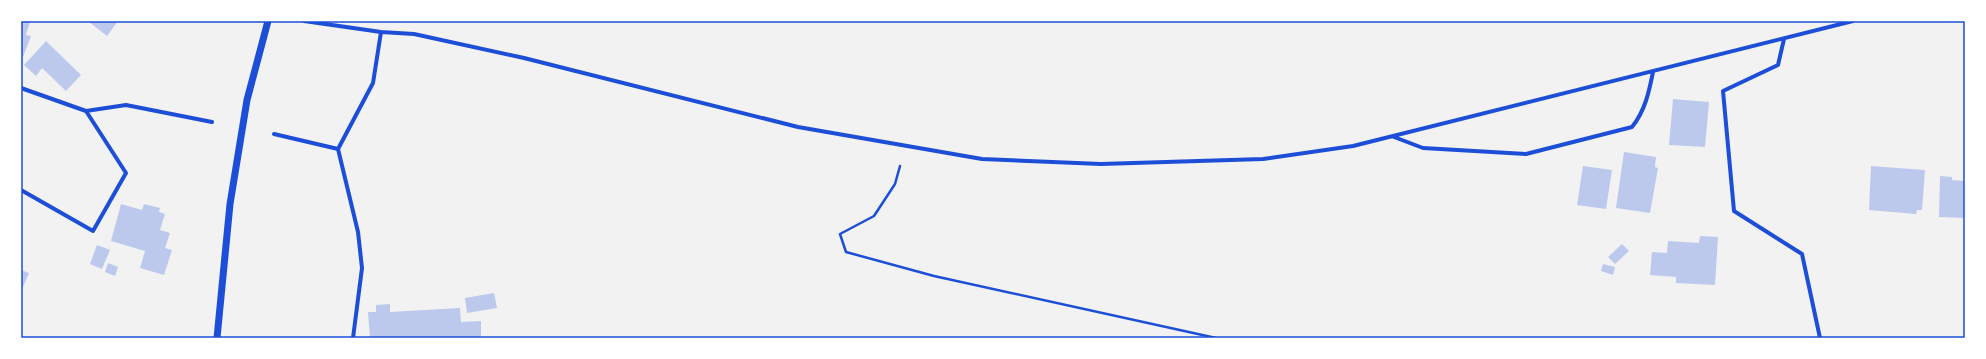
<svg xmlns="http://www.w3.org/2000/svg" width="1986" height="359" font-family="'PT Sans',sans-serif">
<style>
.building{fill:#bdc9ec}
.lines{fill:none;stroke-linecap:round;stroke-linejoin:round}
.path{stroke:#1d4ed8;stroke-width:2.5}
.minor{stroke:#1d4ed8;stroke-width:4}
.tertiary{stroke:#1d4ed8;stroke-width:7}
.neatline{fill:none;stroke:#1d4ed8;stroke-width:1.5}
</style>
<rect width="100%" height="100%" fill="#f2f2f2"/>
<path class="building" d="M21 21 30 22 26 35 31 36 23 57 21 56Z
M88 21H118L107 36Z
M46 41 81 75 66 91 42 68 36 76 24 65Z
M1673 99 1709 102 1705 147 1669 145Z
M1624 152 1656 157 1655 167 1658 168 1650 213 1616 208Z
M1583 166 1612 170 1606 209 1577 205Z
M1871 166 1925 170 1922 210H1917L1916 214 1869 210Z
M1940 176 1952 177V180L1965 181 1964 218 1939 217Z
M121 204 142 210 144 204 160 208 159 212 165 214 160 230 170 233 165 248 172 250 164 275 140 268 145 251 111 241Z
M1700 236 1718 237 1715 285 1676 283V277L1650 275 1652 252 1667 253 1668 241 1699 243Z
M1622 244 1629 251 1615 264 1608 257Z
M97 245 110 250 102 269 90 264Z
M108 263 118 267 115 276 105 272Z
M1603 264 1615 267 1613 275 1601 271Z
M21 270 29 273 21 292Z
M494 293 497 308 467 313 465 298Z
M390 304V312L460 308 461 322 481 321V337L370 338 368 312H376V305Z"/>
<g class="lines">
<path class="path" d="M900 166 895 184 874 216 840 234 846 252 934 276 1216 338"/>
<path class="minor" d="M304 21 381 32 373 83 338 149 358 232 362 268 353 338
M381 32 414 34 524 58 798 127 982 159 1101 164 1263 159 1353 146 1853 21
M1784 39 1778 65 1723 91 1734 211 1802 254 1820 338
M21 88 86 111 126 105 212 122
M274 134 338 149
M1394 137 1423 148 1526 154 1632 127C1645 111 1649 92 1653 72
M21 190 93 231 126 173 86 111"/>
<path class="tertiary" d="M217 338 230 204 247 100 268 21"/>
</g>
<rect width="1986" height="359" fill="none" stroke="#ffffff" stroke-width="44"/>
<rect x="22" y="22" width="1942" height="315" class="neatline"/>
</svg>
